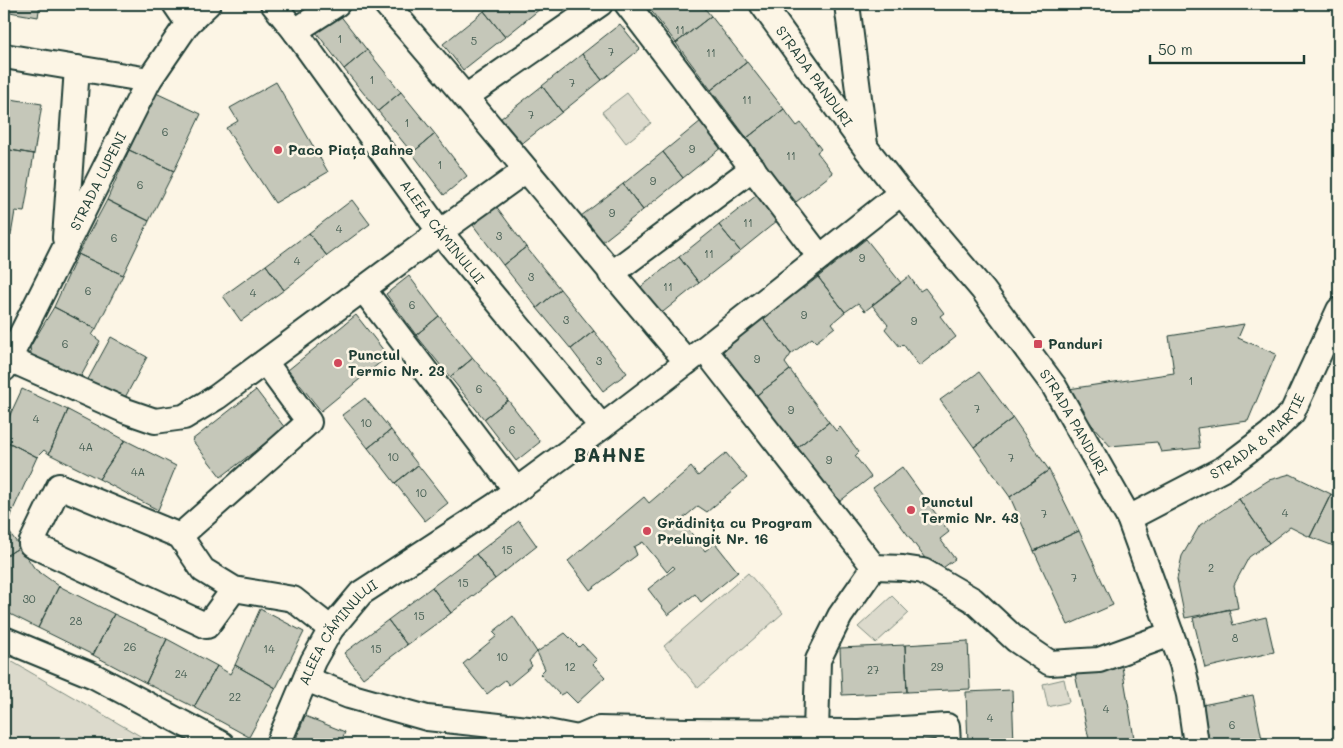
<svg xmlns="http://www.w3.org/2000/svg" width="1343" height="748" font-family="Mali,sans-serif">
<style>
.green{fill:#dcdacc;stroke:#7e8c80}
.building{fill:#c5c7b9;stroke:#1f3d34}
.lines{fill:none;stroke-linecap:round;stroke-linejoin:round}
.minor-casing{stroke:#1f3d34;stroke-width:28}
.minor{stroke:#fcf5e5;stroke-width:24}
.poi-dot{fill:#d1495b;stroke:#fcf5e5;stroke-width:2}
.labels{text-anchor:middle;stroke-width:5;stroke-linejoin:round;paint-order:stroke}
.number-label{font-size:11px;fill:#486055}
.street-label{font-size:14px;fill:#1f3d34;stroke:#fcf5e5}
.poi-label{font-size:14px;font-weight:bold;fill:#1f3d34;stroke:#fcf5e5;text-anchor:start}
.district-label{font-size:19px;font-weight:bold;letter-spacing:1px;fill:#1f3d34;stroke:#fcf5e5}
</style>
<rect width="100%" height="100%" fill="#fcf5e5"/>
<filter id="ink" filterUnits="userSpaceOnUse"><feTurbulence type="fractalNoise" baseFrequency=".02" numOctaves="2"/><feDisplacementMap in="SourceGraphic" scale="10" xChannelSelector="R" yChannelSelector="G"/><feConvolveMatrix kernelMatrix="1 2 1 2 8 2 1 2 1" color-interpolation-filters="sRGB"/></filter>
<g filter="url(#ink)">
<path class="green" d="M627 93 651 123 626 143 602 112Z
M748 573 783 613 698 688 664 646Z
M892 596 909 613 876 643 858 627Z
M4 657 154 744H4Z
M1064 679 1069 702 1048 707 1043 684Z"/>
<path class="building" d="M4 4H40L38 17 4 11Z
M279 4H300L287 14Z
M494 4H544L545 5 505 37 484 11Z
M646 4H701L711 16 676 43Z
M336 10 367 50 344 69 313 28Z
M484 11 505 37 463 70 443 44Z
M711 16 747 62 711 90 676 43Z
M620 24 640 49 602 80 582 54Z
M367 50 401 92 378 111 344 69Z
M582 54 602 80 562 112 542 86Z
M747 62 784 109 747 138 711 90Z
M276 82 328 172 275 203 226 128 238 121 230 108Z
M542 86 562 112 520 145 500 119Z
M401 92 435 134 412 153 378 111Z
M156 93 201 114 174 171 129 150Z
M4 98 42 104 34 154 4 149Z
M784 109 797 126 801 123 821 149 817 152 833 173 796 202 779 180 776 183 762 164 764 161 747 138Z
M701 121 722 147 683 178 663 152Z
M435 134 467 176 444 195 412 153Z
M4 149 34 154 24 212 15 211 11 235 4 234Z
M129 150 174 171 149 221 107 200Z
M663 152 683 178 643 210 623 184Z
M623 184 643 210 601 243 581 216Z
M757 195 777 221 740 251 719 225Z
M107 200 149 221 123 275 78 254Z
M352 200 370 224 327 256 309 233Z
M496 206 526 247 503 265 473 225Z
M719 225 740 251 699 283 679 257Z
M309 233 327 256 284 290 266 265Z
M866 239 901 283 865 311 858 303 845 312 818 277Z
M526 247 560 289 537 308 503 265Z
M78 254 123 275 96 329 54 307Z
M679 257 699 283 658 316 637 290Z
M266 265 284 290 241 321 223 296Z
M409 276 439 316 416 335 386 294Z
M909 276 920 291 925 288 944 313 940 316 956 337 919 366 903 344 900 347 885 329 888 325 872 305Z
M818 277 845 312 832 323 835 327 816 342 812 338 791 354 763 318 781 305 778 301 800 284 803 289Z
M560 289 594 331 571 349 537 308Z
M54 307 96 329 92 335 100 341 78 382 32 359 30 347Z
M356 315 388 356 321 411 288 370Z
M439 316 473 358 450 377 416 335Z
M763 318 791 354 785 363 790 370 753 398 721 353Z
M1244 324 1238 338 1276 354 1248 421 1197 428 1200 448 1161 452 1157 442 1110 446 1062 390 1174 373 1169 336Z
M594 331 627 373 603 391 571 349Z
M111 337 147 357 122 403 86 383Z
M473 358 508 400 484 419 450 377Z
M790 370 829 422 793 451 753 398Z
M979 372 1013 418 974 447 940 400Z
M22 389 68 410 49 454 44 450 37 457 4 440V428Z
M256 390 285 428 221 477 192 440Z
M365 398 391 430 368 448 342 415Z
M508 400 540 442 516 461 484 419Z
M68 410 125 440 99 479 49 454Z
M1013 418 1049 470 1010 497 974 447Z
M829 422 836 431 840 427 859 452 855 456 871 477 835 505 793 451Z
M391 430 418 465 395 483 368 448Z
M4 440 37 457 13 510 4 507Z
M125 440 176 466 158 510 99 479Z
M726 453 747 478 707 512 698 506 681 520 705 551 715 543 738 572 701 602 695 594 668 615 648 589 675 568 673 566 667 572 643 542 634 547 637 555 590 590 568 561 644 497 649 503 691 467 698 476Z
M418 465 448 503 425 521 395 483Z
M902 467 949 532 940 539 955 559 936 573 873 488Z
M1049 470 1079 531 1034 551 1010 497Z
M1290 474 1331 494 1310 537 1290 527 1269 543 1239 499 1269 480Z
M1331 494 1339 499V548L1310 537Z
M1239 499 1269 543 1249 557 1234 585 1238 608 1185 618 1177 579 1182 556 1200 525Z
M4 507 13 510 7 529 20 547 4 557Z
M519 521 537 546 495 579 476 554Z
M1079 531 1113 605 1068 625 1034 551Z
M20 547 35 569 59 586 38 628 4 611V557Z
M476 554 495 579 451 613 432 587Z
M59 586 114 614 93 655 38 628Z
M432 587 451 613 407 645 388 620Z
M260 609 304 632 276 688 235 665Z
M1229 609 1233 625 1266 617 1274 652 1205 668 1193 618Z
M114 614 167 639 146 683 93 655Z
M513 616 537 652 529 661 532 666 509 685 505 680 487 694 463 664 497 636 493 632Z
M388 620 407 645 363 678 344 653Z
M565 633 579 647 582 644 597 660 593 664 605 677 577 703 566 692 560 695 540 674 545 669 537 652Z
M167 639 217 666 194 707 146 683Z
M968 641 970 689 907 692 905 645Z
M905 645 907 692 842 695 840 648Z
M1121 661 1135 744H1090L1075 674Z
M235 665 276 688 249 737 194 707 217 666 230 674Z
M1012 690 1014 744H968L966 692Z
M1253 695 1263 744H1210L1202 705Z
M305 716 345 732 341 742H347L346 744H294Z"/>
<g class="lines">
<g class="minor-casing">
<g id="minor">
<path d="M175 4 188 23"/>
<path id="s1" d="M273 4 295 31 440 232 602 427"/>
<path d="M386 4C489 122 586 244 687 362"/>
<path d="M627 4 820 257"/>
<path id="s2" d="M762 4 865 147 901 193 983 290 1054 386 1129 518 1182 664 1189 695 1196 744"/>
<path d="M847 4 865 145"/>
<path d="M295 31 337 4"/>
<path d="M4 56 149 80"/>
<path d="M467 96 600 4"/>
<path d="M65 238 77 68"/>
<path d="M611 274 753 168"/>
<path d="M363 289 516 490"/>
<path d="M704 349 874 567 903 568 923 571 973 600 1016 640 1050 663 1099 660 1171 634"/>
<path d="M9 359 126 411 155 421 184 417 217 397 440 232 526 170"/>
<path id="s3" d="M4 369 149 80 188 23 208 4"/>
<path id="s4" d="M1129 518 1225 468 1270 434 1292 413 1339 310"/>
<path d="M180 536 309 422 265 362"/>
<path d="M234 589 207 626 31 544 59 486 180 536 203 570 234 589 293 599 331 629"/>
<path d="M4 639 94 676 222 744"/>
<path d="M306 679 349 696 427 718 537 730 578 738 577 744"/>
<path d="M816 732 818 660 840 616 874 567"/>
<path d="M578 738 599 729 687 731 859 732 947 726 948 744"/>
<path id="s5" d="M278 744 313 661 331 629 361 593 496 505 602 427 704 349 901 193"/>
</g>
</g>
<use href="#minor" class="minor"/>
</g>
</g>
<g class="poi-dot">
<circle cx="278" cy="150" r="5"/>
<rect x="1033" y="339" width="10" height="10" rx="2.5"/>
<circle cx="338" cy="363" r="5"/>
<circle cx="911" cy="510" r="5"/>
<circle cx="647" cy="531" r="5"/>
</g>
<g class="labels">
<g class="number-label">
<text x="680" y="34">11</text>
<text x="340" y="43">1</text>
<text x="474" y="45">5</text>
<text x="611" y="56">7</text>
<text x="711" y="57">11</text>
<text x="372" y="84">1</text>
<text x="572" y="87">7</text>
<text x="747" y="104">11</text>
<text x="531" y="119">7</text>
<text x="407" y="127">1</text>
<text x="165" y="136">6</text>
<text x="692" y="153">9</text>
<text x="791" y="160">11</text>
<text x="440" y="169">1</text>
<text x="653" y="185">9</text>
<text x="140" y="189">6</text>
<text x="612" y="217">9</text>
<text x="748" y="227">11</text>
<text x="339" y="233">4</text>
<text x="499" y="240">3</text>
<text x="114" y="242">6</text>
<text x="709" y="258">11</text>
<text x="862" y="262">9</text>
<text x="297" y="265">4</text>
<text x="531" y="281">3</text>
<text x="668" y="291">11</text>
<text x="88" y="295">6</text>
<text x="253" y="297">4</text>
<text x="412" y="309">6</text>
<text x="804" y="319">9</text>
<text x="566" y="324">3</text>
<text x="914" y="325">9</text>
<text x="65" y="348">6</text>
<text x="757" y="363">9</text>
<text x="599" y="365">3</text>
<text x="1191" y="385">1</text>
<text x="479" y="393">6</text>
<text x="977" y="413">7</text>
<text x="791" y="414">9</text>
<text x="36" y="423">4</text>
<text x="366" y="427">10</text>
<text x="512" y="434">6</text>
<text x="86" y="451">4A</text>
<text x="393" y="461">10</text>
<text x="1011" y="462">7</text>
<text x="829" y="464">9</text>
<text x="138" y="476">4A</text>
<text x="421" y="497">10</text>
<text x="1285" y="517">4</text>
<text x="1044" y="518">7</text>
<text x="507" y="554">15</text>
<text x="1211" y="572">2</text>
<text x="1074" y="582">7</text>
<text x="463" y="587">15</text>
<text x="29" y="603">30</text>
<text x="419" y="620">15</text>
<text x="76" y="625">28</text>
<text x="1235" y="642">8</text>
<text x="130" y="651">26</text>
<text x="269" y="653">14</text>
<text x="376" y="653">15</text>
<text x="502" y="661">10</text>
<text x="570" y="671">12</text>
<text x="937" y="671">29</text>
<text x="873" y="674">27</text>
<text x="181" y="678">24</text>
<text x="235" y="701">22</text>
<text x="1106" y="713">4</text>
<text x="990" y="722">4</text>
<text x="1232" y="729">6</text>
</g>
<g class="street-label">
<text dy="5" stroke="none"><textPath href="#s2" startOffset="89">STRADA PANDURI</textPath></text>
<text dy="5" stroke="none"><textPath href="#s3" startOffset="210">STRADA LUPENI</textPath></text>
<text dy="5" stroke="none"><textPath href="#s1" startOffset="284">ALEEA CĂMINULUI</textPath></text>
<text dy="5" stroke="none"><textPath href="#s2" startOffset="522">STRADA PANDURI</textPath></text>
<text dy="5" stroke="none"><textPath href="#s4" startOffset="154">STRADA 8 MARTIE</textPath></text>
<text dy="5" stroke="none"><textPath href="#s5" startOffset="128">ALEEA CĂMINULUI</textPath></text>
</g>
<g class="poi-label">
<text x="288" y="155">Paco Piața Bahne</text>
<text x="1048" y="349">Panduri</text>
<text x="348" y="360">Punctul<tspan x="348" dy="16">Termic Nr. 23</tspan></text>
<text x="921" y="507">Punctul<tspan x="921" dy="16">Termic Nr. 43</tspan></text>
<text x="657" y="528">Grădinița cu Program<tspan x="657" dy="16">Prelungit Nr. 16</tspan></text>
</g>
<g class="district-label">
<text x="610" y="462">BAHNE</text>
</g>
</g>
<rect width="1343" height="748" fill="none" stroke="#fcf5e5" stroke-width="20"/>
<rect x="10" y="10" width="1323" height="728" fill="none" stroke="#1f3d34" stroke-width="2" filter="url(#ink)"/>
<path d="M1150 55v8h154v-8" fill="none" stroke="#1f3d34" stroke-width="2.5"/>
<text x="1158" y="55" font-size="15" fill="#1f3d34" stroke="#fcf5e5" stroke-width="4" paint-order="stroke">50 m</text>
</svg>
